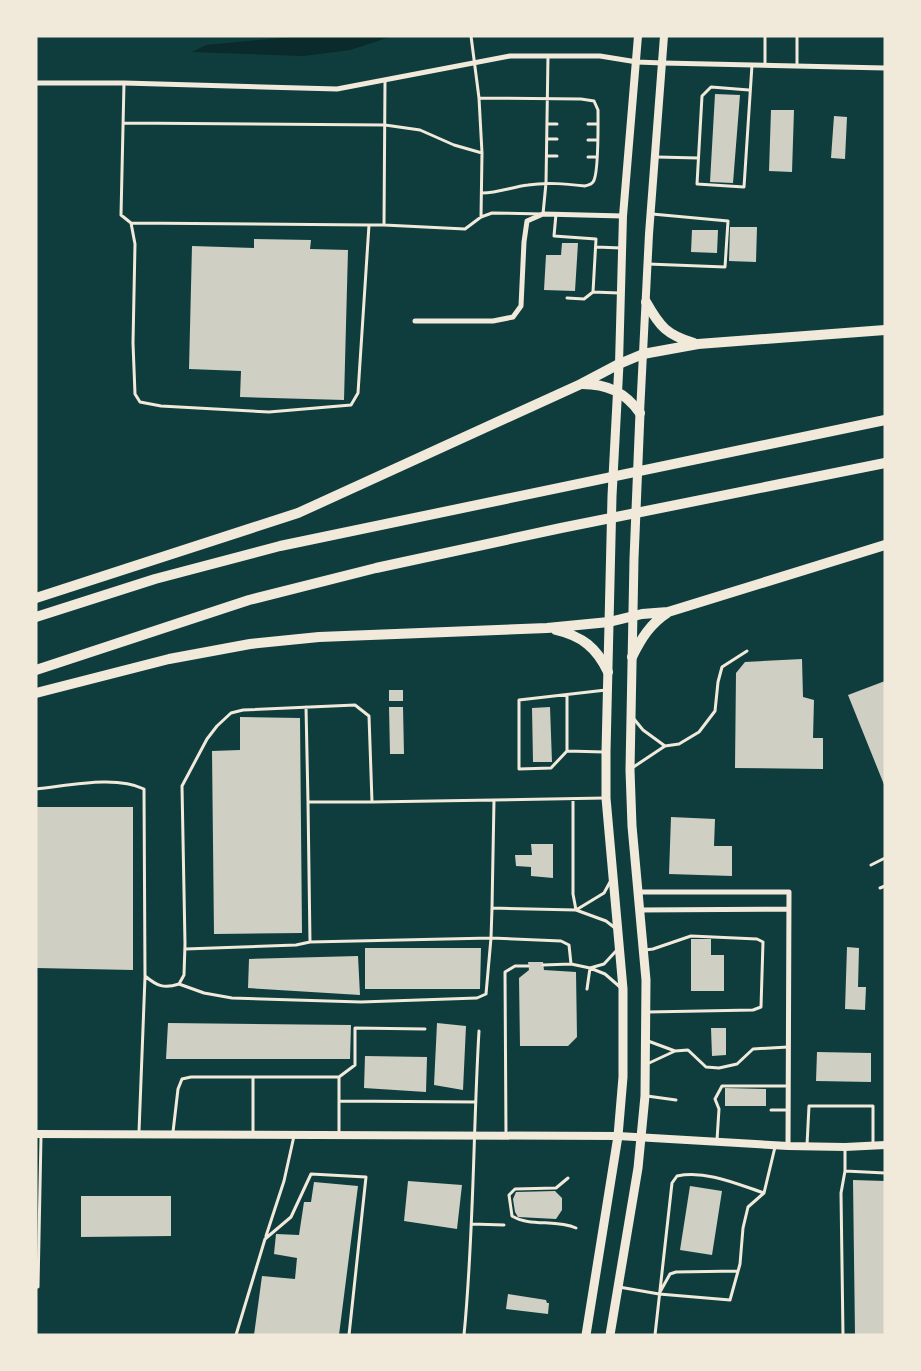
<svg xmlns="http://www.w3.org/2000/svg" width="921" height="1371" font-family="Arial,sans-serif">
<style>
.water{fill:#0a2a2b}
.building{fill:#cfcfc3}
.lines{fill:none;stroke-linecap:round;stroke-linejoin:round}
.service{stroke:#f1e9da;stroke-width:3}
.minor{stroke:#f1e9da;stroke-width:5}
.secondary{stroke:#f1e9da;stroke-width:8}
.primary{stroke:#f1e9da;stroke-width:9}
.motorway{stroke:#f1e9da;stroke-width:10}
</style>
<rect width="100%" height="100%" fill="#0f3d3e"/>
<path class="water" d="M303 36H393L350 50 304 56 192 52 206 45Z"/>
<path class="building" d="M715 94 740 95 733 183 710 182Z
M771 110H794L792 172 769 171Z
M834 116 847 117 845 159 831 158Z
M730 227H757L756 262 729 261Z
M692 230H718L717 253 691 252Z
M254 239 311 240 310 249 348 250 344 400 240 397 241 371 189 369 192 246 254 248Z
M562 243H578L575 291 544 290 546 255H561Z
M802 659 803 697 814 700 813 738H823V769L735 768 736 673 745 662Z
M885 681V787L848 695Z
M389 690H403V701H389Z
M389 707H403L404 754H390Z
M550 707 552 762H533L532 708Z
M240 717 300 718 302 933 214 934 212 751 240 750Z
M36 807H133V970L36 968Z
M671 817 715 819 714 846H732V876L669 874Z
M531 844H553V878L531 876V867L516 866 515 855H532Z
M691 939H711V955H724V991H691Z
M847 947 859 948 858 987H866L865 1010 845 1009Z
M365 948H481L480 989H365Z
M358 956 360 995 248 988 249 959Z
M528 962H543L544 970 576 972 577 1037 568 1046H520L519 978 529 970Z
M168 1023 351 1025 350 1059H166Z
M437 1023 466 1026 463 1090 434 1085Z
M711 1028H726V1055L712 1056Z
M817 1052 871 1053V1082L816 1081Z
M365 1056 427 1057 426 1092 364 1088Z
M725 1088 766 1089V1106H725Z
M853 1180 885 1181V1335H855Z
M408 1181 462 1185 457 1229 404 1221Z
M314 1182 358 1186 339 1335H254L262 1276 295 1279 297 1258 274 1254 276 1234 299 1235 304 1202H311Z
M690 1186 722 1191 712 1255 680 1250Z
M555 1191 562 1198V1210L556 1219 518 1217 515 1212 513 1199 516 1192Z
M81 1196H171V1236L81 1237Z
M508 1294 546 1300 547 1303H549L548 1314 506 1309Z"/>
<g class="lines">
<path class="service" d="M471 36 479 98 482 153
M765 36V64
M797 66V36
M124 83 121 215 131 223 135 244 133 343 135 394 140 402 161 406 269 412 351 405 358 393 369 225H384L385 81
M749 90 711 87 702 96 697 184 744 187 752 65
M479 98 581 99 594 101 598 110C598 122 599 175 593 182 591 185 588 185 585 186 566 184 547 182 528 185 512 187 498 193 482 193
M123 123 385 125 420 130 454 145 482 153 481 217
M547 124H557
M588 124H598
M547 139H557
M588 140H597
M547 156H557
M588 157H596
M657 157 698 158
M556 214 554 236 596 239 593 292 584 299 567 298
M131 223 369 225
M384 225 465 229 481 217 492 213 543 214 546 183 548 56
M596 247 621 248
M648 264 725 267 728 221 652 214
M593 292 619 293
M567 695V751L551 768 519 769V700L606 690
M306 707 308 802
M665 746 679 744 699 732 715 711 718 682 722 667 747 651
M567 751 604 752
M632 768 665 746 643 730 634 719
M36 789C68 786 115 775 144 789L145 976C157 986 164 989 179 984L184 975 185 944 182 786 207 739 217 726 231 713 243 710 355 705 369 716 372 802 494 800
M573 799V894L576 910 492 908 494 800 605 798
M871 865 885 858
M610 882 604 893 576 910 606 921 615 928
M880 888 885 886
M492 908 491 938 561 941 569 945 571 964
M310 942 308 802H372
M645 950 653 949 691 936 757 939 763 942 761 1007 753 1010 648 1012
M616 951 604 964 590 968 605 974 620 987
M543 965 571 964 590 968 587 989
M179 984 204 993 232 998 361 1002 477 998 486 994 491 938 310 942 296 945 185 949
M648 1041 675 1051
M647 1064 675 1051 688 1050 706 1067 719 1068 737 1064 753 1049 788 1047
M339 1077 355 1065V1028L425 1029
M647 1096 676 1100
M339 1101 475 1102
M771 1110H787
M139 1132 145 977
M173 1132 178 1089 182 1079 191 1077H339V1135
M253 1133V1077
M506 1135 505 972 515 966H528
M717 1140 719 1109 715 1099 722 1086H788
M807 1145 809 1106H873V1144
M845 1171 885 1173
M568 1178 556 1188 515 1189 509 1195 512 1216C530 1227 556 1219 576 1228
M472 1224 504 1225
M266 1236 284 1181 294 1136
M36 1287H38L41 1136
M619 1287 659 1294 730 1300 740 1264 743 1228 748 1207 764 1193 775 1147
M660 1292 670 1274 676 1272 738 1271
M236 1335 265 1239 291 1217 311 1174 366 1177 349 1335
M464 1335C474 1234 473 1132 479 1031
M655 1335 672 1183 677 1176C706 1170 737 1184 764 1193
M843 1335 841 1193 845 1171V1148"/>
<path class="minor" d="M36 83H124L337 89 510 56H600L637 62 663 63 885 68
M415 321H493L513 317 521 306 524 242 527 221 543 214 623 216
M638 892H789L788 1146
M639 910 789 909"/>
<path class="secondary" d="M619 364 623 216 638 36
M640 413 649 234 664 36
M36 1134 618 1136 788 1146 845 1147 885 1145"/>
<path class="primary" d="M586 1335 618 1136 623 1077V989L606 798V752L612 496 619 364
M610 1335 638 1168 645 1096 646 980 632 826 630 770 634 559 640 413"/>
<path class="motorway" d="M646 302C660 327 667 335 694 343
M582 384C607 384 625 392 640 413
M36 598 298 513 581 384 619 364 643 354 698 344 885 330
M36 617 155 579 280 546 885 420
M556 630C582 636 597 648 608 672
M632 657C641 639 650 624 667 613
M36 670 249 600 376 568 561 528 885 463
M36 693 169 659 250 644 319 637 547 628 609 622 642 614 668 612 885 545"/>
</g>
<rect width="921" height="1371" fill="none" stroke="#f1e9da" stroke-width="75"/>
</svg>
